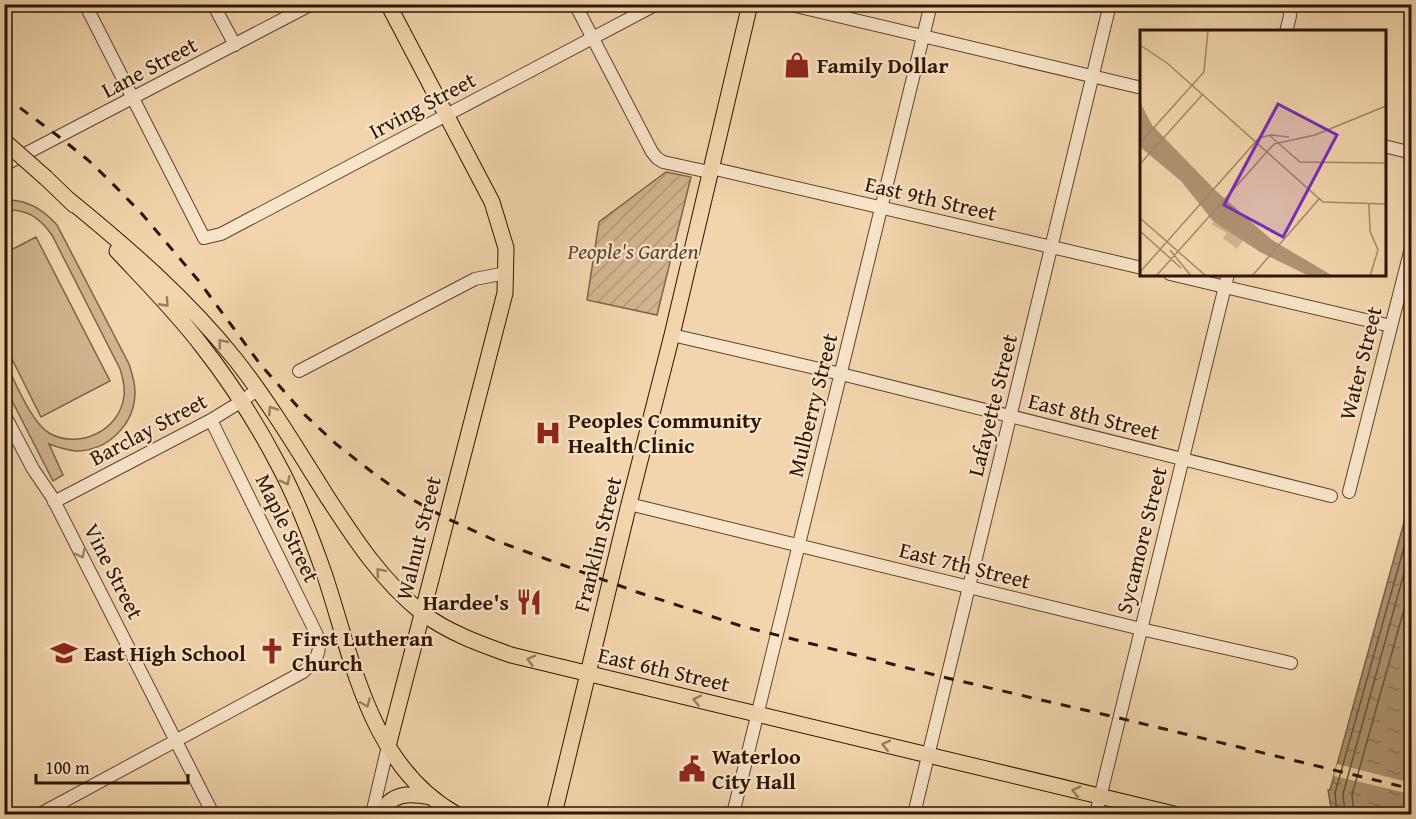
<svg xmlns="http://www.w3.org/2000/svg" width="1416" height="819" font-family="'Gentium Book Plus',serif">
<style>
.grass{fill:#d1b48f;stroke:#806448;stroke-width:1.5}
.garden{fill:url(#garden-furrows);stroke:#806448;stroke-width:1.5}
.water{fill:url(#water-ripples);stroke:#7b6044;stroke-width:1.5}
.pier{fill:#f2d5ac}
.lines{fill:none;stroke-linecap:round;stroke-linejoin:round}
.shore{stroke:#6e5439;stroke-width:1.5}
.minor-casing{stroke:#5f442b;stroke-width:14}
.major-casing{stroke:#2e1400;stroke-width:17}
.minor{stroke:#f7e4c9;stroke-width:12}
.major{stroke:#f2d5ac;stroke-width:15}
.rail{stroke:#2e1400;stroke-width:3;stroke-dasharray:10 10;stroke-linecap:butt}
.major-bridge-casing{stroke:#2e1400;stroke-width:17;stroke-linecap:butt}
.major-bridge{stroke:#f2d5ac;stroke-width:15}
.oneway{stroke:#9a7e5f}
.oneway2{stroke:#9d866f}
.labels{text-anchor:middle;stroke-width:4.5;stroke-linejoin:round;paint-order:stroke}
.poi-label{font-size:22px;font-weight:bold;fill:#2e1400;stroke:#f7e4c9;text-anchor:start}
.street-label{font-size:22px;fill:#2e1400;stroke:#f7e4c9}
.park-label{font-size:22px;font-style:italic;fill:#5f442b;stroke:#f7e4c9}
.inset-road{fill:none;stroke:#a48867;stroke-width:1.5}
.view{fill:#7b2cbf;fill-opacity:0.15;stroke:#7b2cbf;stroke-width:3}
.inset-edge{fill:none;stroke:#2e1400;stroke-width:3}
</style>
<defs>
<pattern id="garden-furrows" width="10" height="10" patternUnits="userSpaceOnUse" patternTransform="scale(1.5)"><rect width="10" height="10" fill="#d1b48f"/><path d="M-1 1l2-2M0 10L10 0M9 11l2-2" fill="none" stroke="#b49a7a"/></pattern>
<pattern id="water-ripples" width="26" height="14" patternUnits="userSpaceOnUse" patternTransform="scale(1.5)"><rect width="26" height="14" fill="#af9372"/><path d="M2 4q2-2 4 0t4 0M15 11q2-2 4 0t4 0" fill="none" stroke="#8f775b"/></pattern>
</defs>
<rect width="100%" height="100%" fill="#f2d5ac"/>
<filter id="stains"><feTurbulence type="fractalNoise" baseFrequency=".00333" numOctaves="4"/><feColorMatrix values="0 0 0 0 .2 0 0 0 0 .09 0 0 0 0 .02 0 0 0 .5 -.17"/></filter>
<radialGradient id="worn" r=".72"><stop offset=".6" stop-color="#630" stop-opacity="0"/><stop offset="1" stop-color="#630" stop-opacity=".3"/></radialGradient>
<path class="grass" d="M5 200C27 199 43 209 57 225L129 364C132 373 135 382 135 392 135 424 108 451 76 451 66 450 57 447 49 444L63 475 53 481 5 387V362C15 381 31 422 49 433 78 450 120 431 124 396 125 387 123 378 120 369L52 235C39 217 27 209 5 210Z
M36 237 110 381 41 417 5 345V253Z"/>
<path class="garden" d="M666 172 691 177 657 315 587 300 599 222Z"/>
<path class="water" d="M1411 497V814H1332L1328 790H1330Z"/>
<path class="pier" d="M1337 764 1411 783V794L1334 776Z"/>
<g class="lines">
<path class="shore" d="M1337 814 1335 793 1412 519
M1345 814 1343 794 1412 544
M1354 814 1352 795 1412 581"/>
<g class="minor-casing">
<path id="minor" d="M85 4 204 238 221 234 657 4
M213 4 235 45
M575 4 652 152 657 158 663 162 709 172
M787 4 1142 88
M1286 32 1290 16 1289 4
M1384 146 1412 153
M4 165 312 4
M711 168 1142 268
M1170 274 1391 326
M672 335 841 374 1331 496
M299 371 475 279 506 273
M4 414 33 469 52 497 213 814
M1349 492 1412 244
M54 502 211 420 242 401 258 389
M629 504 1141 629 1291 663
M40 814 303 672C317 660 323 651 316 633L211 420
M372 814 388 746
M733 814 931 4
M914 814 1110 4
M1096 814 1228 274"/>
</g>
<g class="major-casing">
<path id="major" d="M388 4 492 202 506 248 505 293 388 746
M46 178 74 205
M68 199C127 247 187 299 235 359 269 402 297 449 326 495 354 538 381 580 421 612 447 632 480 644 511 655L1174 814
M117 251C146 282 176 312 202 346 231 383 256 422 278 464 297 499 311 536 324 573 353 659 369 765 456 814
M380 814C392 792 409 793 431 797
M554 814 629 504 672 335 750 4"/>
</g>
<use href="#minor" class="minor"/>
<use href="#major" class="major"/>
<path class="rail" d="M4 96 58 136 88 160 111 182 142 214 198 280 260 364 304 414 336 444 372 472 404 495 446 518 494 540 637 592 741 626 947 678 1119 718 1412 789"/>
<g class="major-bridge-casing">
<path id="major-bridge" d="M4 141 46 178"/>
</g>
<use href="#major-bridge" class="major-bridge"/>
</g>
<defs><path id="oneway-chevron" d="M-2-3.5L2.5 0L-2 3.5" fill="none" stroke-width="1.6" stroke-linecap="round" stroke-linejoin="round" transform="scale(1.5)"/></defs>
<g class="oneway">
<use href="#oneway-chevron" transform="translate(165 303) rotate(48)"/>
<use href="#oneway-chevron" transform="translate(222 343) rotate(-129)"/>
<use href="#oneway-chevron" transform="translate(272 410) rotate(-123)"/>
<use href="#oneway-chevron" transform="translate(286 481) rotate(64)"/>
<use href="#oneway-chevron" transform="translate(380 572) rotate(-130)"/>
<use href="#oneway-chevron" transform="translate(531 660) rotate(-166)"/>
<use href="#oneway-chevron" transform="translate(697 700) rotate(-167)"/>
<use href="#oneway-chevron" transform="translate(366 703) rotate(67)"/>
<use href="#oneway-chevron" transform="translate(886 745) rotate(-167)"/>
<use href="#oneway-chevron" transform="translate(1076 791) rotate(-167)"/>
</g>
<use class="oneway2" href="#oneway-chevron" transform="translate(81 554) rotate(63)"/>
<defs>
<g id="shop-bare" transform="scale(2.07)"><path d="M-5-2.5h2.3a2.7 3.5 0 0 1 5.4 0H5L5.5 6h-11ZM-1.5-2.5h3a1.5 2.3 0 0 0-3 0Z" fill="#8f2418" stroke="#f7e4c9" stroke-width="2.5" paint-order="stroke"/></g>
<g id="hospital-bare" transform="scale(2.07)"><path d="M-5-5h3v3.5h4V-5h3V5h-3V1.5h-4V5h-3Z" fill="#8f2418" stroke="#f7e4c9" stroke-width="2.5" paint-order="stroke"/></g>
<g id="restaurant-bare" transform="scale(2.07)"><path d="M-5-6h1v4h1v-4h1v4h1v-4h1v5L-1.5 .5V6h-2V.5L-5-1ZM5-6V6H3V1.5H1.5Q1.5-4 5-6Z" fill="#8f2418" stroke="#f7e4c9" stroke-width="2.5" paint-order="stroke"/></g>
<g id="church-bare" transform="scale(2.07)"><path d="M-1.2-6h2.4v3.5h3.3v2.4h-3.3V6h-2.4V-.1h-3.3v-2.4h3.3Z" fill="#8f2418" stroke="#f7e4c9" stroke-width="2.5" paint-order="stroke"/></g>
<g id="school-bare" transform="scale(2.07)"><path d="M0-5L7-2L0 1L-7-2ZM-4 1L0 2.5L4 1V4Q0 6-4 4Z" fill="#8f2418" stroke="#f7e4c9" stroke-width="2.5" paint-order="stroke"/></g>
<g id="civic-bare" transform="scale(2.07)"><path d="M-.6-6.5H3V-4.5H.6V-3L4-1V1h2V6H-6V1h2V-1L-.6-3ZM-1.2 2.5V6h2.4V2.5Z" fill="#8f2418" stroke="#f7e4c9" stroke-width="2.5" paint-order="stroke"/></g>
</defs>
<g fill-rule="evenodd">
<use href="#shop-bare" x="797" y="65"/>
<use href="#hospital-bare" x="548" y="433"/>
<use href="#restaurant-bare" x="529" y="602"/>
<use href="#church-bare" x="272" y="651"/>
<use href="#school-bare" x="64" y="653"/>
<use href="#civic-bare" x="692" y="769"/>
</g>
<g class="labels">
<g class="poi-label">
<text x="817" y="73">Family Dollar</text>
<text x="568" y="428">Peoples Community<tspan x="568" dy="25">Health Clinic</tspan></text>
<text x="509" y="610" text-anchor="end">Hardee's</text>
<text x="292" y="646">First Lutheran<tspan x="292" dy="25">Church</tspan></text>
<text x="84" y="661">East High School</text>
<text x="712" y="764">Waterloo<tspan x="712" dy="25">City Hall</tspan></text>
</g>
<g class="street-label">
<text transform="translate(149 67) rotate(-28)" y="8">Lane Street</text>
<text transform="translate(422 105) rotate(-28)" y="8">Irving Street</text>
<text transform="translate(931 198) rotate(13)" y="8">East 9th Street</text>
<text transform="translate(1360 363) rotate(-76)" y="8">Water Street</text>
<text transform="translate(812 405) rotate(-76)" y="8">Mulberry Street</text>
<text transform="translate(992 405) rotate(-76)" y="8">Lafayette Street</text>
<text transform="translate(1094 416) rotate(14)" y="8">East 8th Street</text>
<text transform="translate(148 429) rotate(-28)" y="8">Barclay Street</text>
<text transform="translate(288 528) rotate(64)" y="8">Maple Street</text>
<text transform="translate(418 538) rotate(-76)" y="8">Walnut Street</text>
<text transform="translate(1141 540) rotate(-76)" y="8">Sycamore Street</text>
<text transform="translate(597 544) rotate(-76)" y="8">Franklin Street</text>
<text transform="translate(965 565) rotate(14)" y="8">East 7th Street</text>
<text transform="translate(114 571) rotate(63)" y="8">Vine Street</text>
<text transform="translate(664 669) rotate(13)" y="8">East 6th Street</text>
</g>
<g class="park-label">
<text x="633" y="259">People's Garden</text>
</g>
</g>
<g transform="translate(1140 30)">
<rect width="246" height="246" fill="#f2d5ac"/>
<path d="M76 191 103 210 97 219 83 208 87 203 71 194Z" fill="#d1b48f"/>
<path d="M0 72 12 95 75 160 132 210 193 246H169L120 222 73 191 41 151 0 117Z" fill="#af9372"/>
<path class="inset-road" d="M0 15 27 33 183 172 246 174M129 105 160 132 246 133M0 113 64 42 68 0M0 134 63 64M229 174 230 201 238 220 230 246M0 188 66 246M0 201 41 238M30 220 51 246M0 242 119 108 131 105 149 107M16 246 134 114 175 105 246 76M112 246 179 169"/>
<path class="view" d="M138 74 197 105 143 207 84 175Z"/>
<rect width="246" height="246" class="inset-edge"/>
</g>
<rect width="1416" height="819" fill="none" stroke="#f2d5ac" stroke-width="24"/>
<rect x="6" y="6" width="1404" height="807" fill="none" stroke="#2e1400" stroke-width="3"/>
<rect x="12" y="12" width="1392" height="795" fill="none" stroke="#2e1400" stroke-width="1.5"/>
<path d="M36 774v9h152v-9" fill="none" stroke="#2e1400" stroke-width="3"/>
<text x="45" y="774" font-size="18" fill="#2e1400" stroke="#f7e4c9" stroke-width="4.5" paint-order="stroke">100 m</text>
<rect width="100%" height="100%" filter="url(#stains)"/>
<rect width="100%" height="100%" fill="url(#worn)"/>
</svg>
